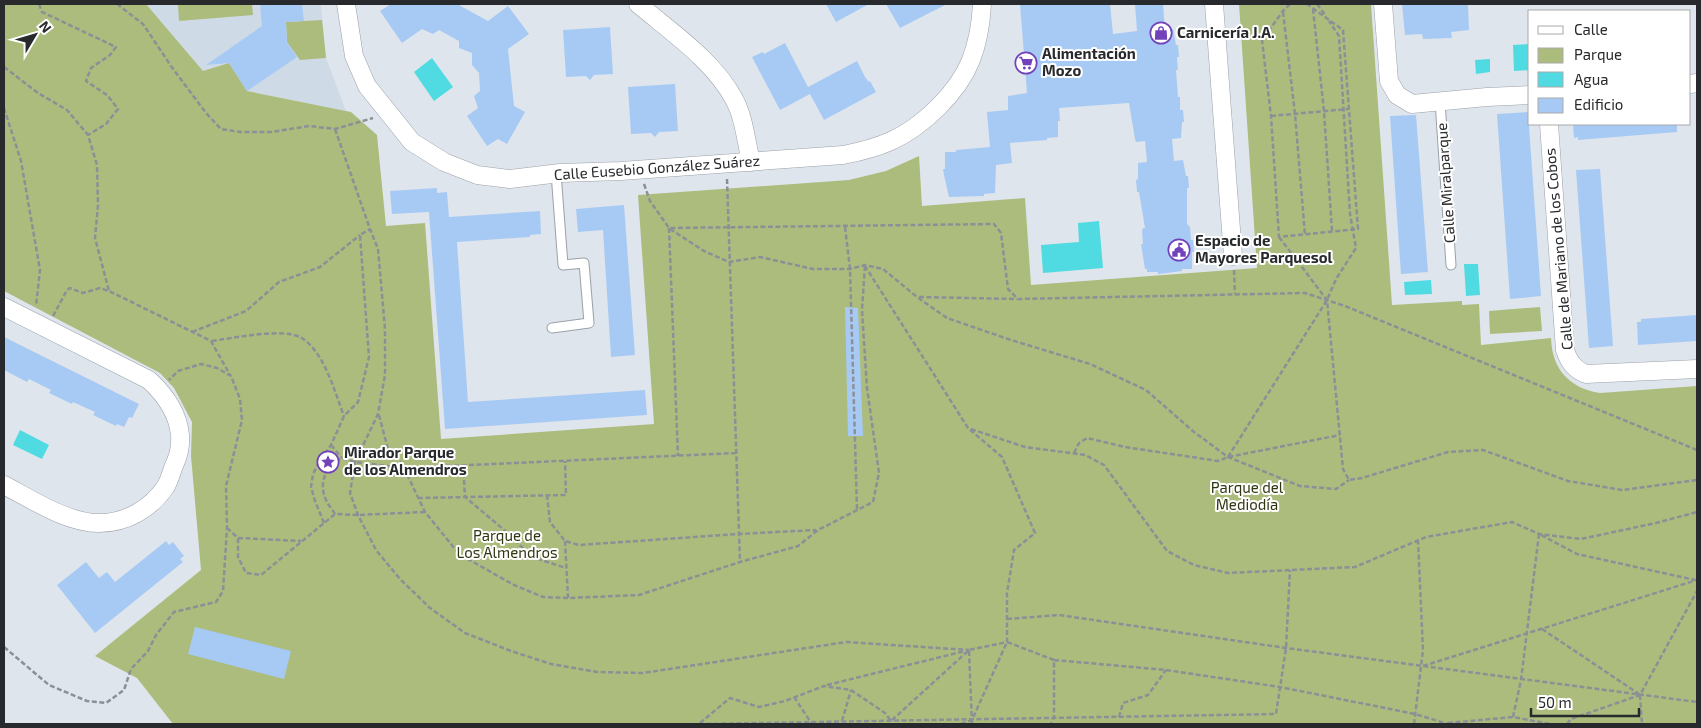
<svg xmlns="http://www.w3.org/2000/svg" width="1701" height="728" font-family="'Exo 2',sans-serif">
<style>
.built{fill:#cfdae7}
.green{fill:#acbc7c}
.water{fill:#50dbe2}
.building{fill:#a7caf4}
.lines{fill:none;stroke-linecap:round;stroke-linejoin:round}
.service-casing{stroke:#9ba1a8;stroke-width:11}
.minor-casing{stroke:#9ba1a8;stroke-width:19}
.path{stroke:#8c9096;stroke-width:2.5;stroke-dasharray:5 2.5;stroke-linecap:butt}
.service{stroke:#fff;stroke-width:9}
.minor{stroke:#fff;stroke-width:18}
.labels{text-anchor:middle;stroke-width:4;stroke-linejoin:round;paint-order:stroke}
.poi-label{font-size:15px;font-weight:bold;fill:#27292c;stroke:#fff;text-anchor:start}
.street-label{font-size:15px;fill:#27292c;stroke:#fff}
.park-label{font-size:15px;fill:#2f3610;stroke:#fff}
</style>
<rect width="100%" height="100%" fill="#dfe5ec"/>
<path class="built" d="M146 4H321L326 58 346 111 247 91 203 71Z"/>
<path class="green" d="M4 4H146L203 71 229 63 247 91 351 112 377 135 386 226 425 223 441 439 654 424 638 195 849 180 886 171 919 156 922 206 1025 198 1031 285 1257 268 1239 4H1371L1392 305 1462 301V305L1479 304 1481 345 1551 338C1552 369 1569 388 1600 393L1697 386V724H173L137 678 95 656 201 570 191 456 192 422 174 388 160 373 4 291Z
M178 4H252L253 15 179 21Z
M322 20 326 58 300 60 287 42 286 22Z
M1540 307 1542 331 1490 334 1489 311Z"/>
<path class="water" d="M1530 44V70L1514 71 1513 45Z
M432 58 453 87 434 101 414 72Z
M1490 59V72L1476 74 1475 60Z
M1099 221 1103 268 1043 273 1041 245 1079 242 1078 223Z
M1464 264H1478L1480 295 1466 296Z
M1431 280 1432 294 1405 295 1404 282Z
M20 430 49 445 42 459 13 445Z"/>
<path class="building" d="M260 4H302L304 21 286 22 287 42 297 57 247 91 229 63 206 65 262 26Z
M391 4H457L488 21 508 6 529 34 508 49 514 106 525 112 507 144 498 139 487 146 467 116 478 108 474 96 480 91 479 73 472 65V53L459 48V41L439 30 433 34 422 29 402 43 380 11Z
M826 4H869L836 22Z
M886 4H947L900 28Z
M1020 4H1110L1113 34 1137 31 1135 4H1163L1165 30 1173 29 1176 45H1178L1179 57H1177L1178 70H1176L1178 97H1180V110H1183L1184 122H1182L1181 138 1172 139 1174 161 1183 160 1186 176H1188L1189 188H1187V224L1190 227 1191 240H1193L1194 252H1192V269H1182V271L1158 274V272H1147V269H1145L1141 244H1143L1142 231 1143 228H1145L1139 192H1137L1136 180 1138 179V163L1147 162 1145 141 1136 142 1135 139 1129 103 1059 108 1060 121H1058V137L1047 138V140L1010 143 1012 163 996 165 995 193 984 194V196L949 197 944 175 943 169H945V152H956V150L990 147 987 112 1008 110V96L1027 93Z
M1402 4H1468L1469 30 1451 32 1452 38 1423 39 1422 34 1405 35Z
M610 27 613 74 594 75 590 80 586 76 566 77 563 30Z
M785 43 808 87 857 61 865 77 869 82 870 81 876 92 824 120 810 94 780 110 752 57 763 52 764 54Z
M675 84 678 131 659 132 655 137 651 133 631 134 628 87Z
M1528 112 1541 296 1510 299 1497 114Z
M1416 115 1428 272 1401 274 1390 116Z
M1573 124H1677V132L1578 140V137L1574 138Z
M1600 169 1613 346 1589 348 1576 170Z
M437 188V193L447 192 449 217 540 211 541 234 530 235V237L457 242 468 402 645 390 647 415 445 429 429 212 392 214 390 191Z
M624 205 635 355 611 357 603 230 578 232 576 209Z
M845 307 858 308 863 436H848Z
M1697 315V341L1638 345 1637 322H1641V319Z
M4 337 139 404 132 418 129 417 124 427 117 424 116 426 93 415 95 412 73 402 72 404 49 393 51 390 29 379 27 382 4 370Z
M166 541 169 545 173 542 184 556 180 559 183 562 95 633 57 585 86 562 99 578 107 572 115 582Z
M195 627 291 651 284 679 188 654Z"/>
<g class="lines">
<g class="service-casing">
<path id="service" d="M1440 101 1451 265
M552 328 589 323 584 263 563 265 556 173"/>
</g>
<g class="minor-casing">
<path id="minor" d="M346 4 354 56 367 86 412 142 444 162 477 175 510 179 560 173 621 171 843 155C859 152 875 148 891 141 922 127 958 93 971 60 978 42 981 23 982 4
M638 4C671 32 713 60 734 99 744 117 746 141 751 162
M1214 4 1233 256
M1383 4 1389 81 1397 95 1412 104 1487 97 1530 95
M1690 84 1697 83
M1549 124 1565 350C1569 362 1574 369 1586 374L1697 369
M4 307 149 380C164 394 178 413 180 435 181 448 178 457 173 468 171 474 169 481 166 486 151 509 126 523 99 523 67 523 31 499 4 485"/>
</g>
<path class="path" d="M39 4 42 12 116 47 110 55 91 68 86 81 107 95 118 109 106 124 88 135
M117 4 143 24 171 66 206 113 221 129 240 132H271L309 126 335 129 373 118
M1290 4 1283 11 1262 40 1271 116 1279 237 1358 229 1343 30 1307 4
M1317 4 1326 16
M1313 9 1324 111 1332 231
M1283 12 1295 114 1305 235
M4 67 38 93 67 110 88 135 97 165 98 205 95 238 109 291
M4 108 21 161 40 270 36 306
M1271 116 1348 109
M335 129 370 229 378 249 385 329V375L378 414 355 462 350 493 358 515 376 550 400 579 430 608 465 633 511 651 551 664 597 672 643 673 846 642 969 650
M727 179 740 562
M644 184 650 201 669 228 994 224 1001 233 1008 289 1018 299 1305 293 1345 306 1697 450
M845 227 850 269 857 510
M669 228 678 456
M670 229 704 251 729 262 760 257 813 269H850L865 265 883 269 917 297 947 318 1011 340 1090 364 1146 390 1194 432 1228 457 1300 486 1336 489 1349 480
M1279 237 1327 300 1343 469 1349 480 1362 478 1448 452 1483 450 1568 481 1622 490 1697 480
M1234 270 1235 294
M919 297 1017 299
M53 316 67 290 70 288 83 293 100 288 109 291 211 341 230 375
M192 332 246 311 279 282 320 267 360 235
M212 341C233 338 281 328 300 337 324 350 335 393 344 416
M379 415 388 449 398 458 404 468 425 512 459 554 514 585 543 597 568 598 639 595 740 562 798 546 818 530 873 502 879 473 867 388 862 310 865 265
M971 429 1025 447 1085 455 1104 465 1167 551 1194 565 1228 573 1355 567 1426 537 1512 522 1539 534 1581 539 1656 523 1697 512
M331 445 342 458
M1074 453 1079 443 1087 438 1125 447 1218 461 1228 457 1340 435
M1228 457 1327 300 1336 279 1356 248 1350 214 1339 36 1329 21
M463 465 465 497 503 529 532 557 566 568
M547 495 550 522 565 541 579 545 738 534 816 530
M418 498 566 495 565 461
M425 512 358 515 335 514C332 509 328 505 326 500 318 483 326 465 342 458L355 462 404 468 736 453
M324 523 315 501 311 487 313 474 319 462 331 445 344 416 358 402 369 357 360 235 370 229
M227 528 238 538V557L246 573 261 575 335 514
M238 538 301 541
M565 541 568 598
M1007 619 1059 615 1286 648 1697 702
M1542 629 1639 694
M4 647 49 685 87 701 106 703 124 690 131 669 148 651 156 635 174 612 216 602 223 591 227 528 226 486 242 420 240 399 231 376 217 368 201 364 178 371 169 380
M969 651 972 724
M1054 660 1166 670 1280 687 1415 714 1448 724
M1423 666 1697 580
M827 685 965 651
M1640 695 1642 724
M794 697 812 724
M1119 717 1123 703 1148 695 1166 670
M1513 717 1521 680 1539 534 1577 554 1695 580
M842 721 851 690
M700 723 730 698 759 707 785 701 824 686 851 690 885 713 891 721 969 650 1007 642V593L1014 550 1035 533 1002 457 968 428 865 266
M1448 723 1513 717 1550 724
M699 724 1276 714 1286 648 1290 570
M961 724 972 720 1007 642 1054 660V717L1051 724
M1414 724 1423 650 1418 540
M1567 724 1571 719 1640 695 1697 591"/>
<use href="#service" class="service"/>
<use href="#minor" class="minor"/>
</g>
<defs>
<g id="shop-ring" transform="scale(1.125)"><circle r="9.5" fill="#fff" stroke="#7142ba" stroke-width="1.5"/><path d="M-5-2.5h2.3a2.7 3.5 0 0 1 5.4 0H5L5.5 6h-11ZM-1.5-2.5h3a1.5 2.3 0 0 0-3 0Z" fill="#7142ba"/></g>
<g id="supermarket-ring" transform="scale(1.125)"><circle r="9.5" fill="#fff" stroke="#7142ba" stroke-width="1.5"/><path d="M-6-5.5h2.5l.6 2H6L4.5 2H-2.5L-4.4-4H-6ZM-1.5 3.2a1.3 1.3 0 1 0 .1 0ZM3 3.2a1.3 1.3 0 1 0 .1 0Z" fill="#7142ba"/></g>
<g id="civic-ring" transform="scale(1.125)"><circle r="9.5" fill="#fff" stroke="#7142ba" stroke-width="1.5"/><path d="M-.6-6.5H3V-4.5H.6V-3L4-1V1h2V6H-6V1h2V-1L-.6-3ZM-1.2 2.5V6h2.4V2.5Z" fill="#7142ba"/></g>
<g id="sight-ring" transform="scale(1.125)"><circle r="9.5" fill="#fff" stroke="#7142ba" stroke-width="1.5"/><path d="M0-6L1.8-2.2L6-1.7L2.9 1.2L3.7 5.4L0 3.3L-3.7 5.4L-2.9 1.2L-6-1.7L-1.8-2.2Z" fill="#7142ba"/></g>
</defs>
<g fill-rule="evenodd">
<use href="#shop-ring" x="1161" y="33"/>
<use href="#supermarket-ring" x="1026" y="63"/>
<use href="#civic-ring" x="1179" y="250"/>
<use href="#sight-ring" x="328" y="462"/>
</g>
<g class="labels">
<g class="poi-label">
<text x="1177" y="38">Carnicería J.A.</text>
<text x="1042" y="59">Alimentación<tspan x="1042" dy="17">Mozo</tspan></text>
<text x="1195" y="246">Espacio de<tspan x="1195" dy="17">Mayores Parquesol</tspan></text>
<text x="344" y="458">Mirador Parque<tspan x="344" dy="17">de los Almendros</tspan></text>
</g>
<g class="street-label">
<text transform="translate(657 168) rotate(-4)" y="5">Calle Eusebio González Suárez</text>
<text transform="translate(1446 183) rotate(-94)" y="5">Calle Miralparque</text>
<text transform="translate(1559 249) rotate(-95)" y="5">Calle de Mariano de los Cobos</text>
</g>
<g class="park-label">
<text x="1247" y="493">Parque del<tspan x="1247" dy="17">Mediodía</tspan></text>
<text x="507" y="541">Parque de<tspan x="507" dy="17">Los Almendros</tspan></text>
</g>
</g>
<rect width="1701" height="728" fill="none" stroke="#27292c" stroke-width="10"/>
<rect x="1528" y="10" width="162" height="115" fill="#ffffff" stroke="#a9a9ab"/>
<rect x="1538" y="26" width="25" height="8" fill="#ffffff" stroke="#a9a9ab"/>
<text x="1574" y="35" font-size="15" fill="#27292c">Calle</text>
<rect x="1538" y="48" width="25" height="15" fill="#acbc7c" stroke="#a9a9ab"/>
<text x="1574" y="60" font-size="15" fill="#27292c">Parque</text>
<rect x="1538" y="72" width="25" height="15" fill="#50dbe2" stroke="#a9a9ab"/>
<text x="1574" y="85" font-size="15" fill="#27292c">Agua</text>
<rect x="1538" y="98" width="25" height="15" fill="#a7caf4" stroke="#a9a9ab"/>
<text x="1574" y="110" font-size="15" fill="#27292c">Edificio</text>
<g transform="translate(35 35) rotate(52)" stroke="#ffffff" stroke-width="4" paint-order="stroke">
<path d="M0-4L9 19L0 12L-9 19Z" fill="#27292c"/>
<text y="-8" font-size="14" font-weight="bold" text-anchor="middle" fill="#27292c">N</text>
</g>
<path d="M1531 708v8h108v-8" fill="none" stroke="#27292c" stroke-width="2.5"/>
<text x="1538" y="708" font-size="15" fill="#27292c" stroke="#ffffff" stroke-width="4" paint-order="stroke">50 m</text>
</svg>
